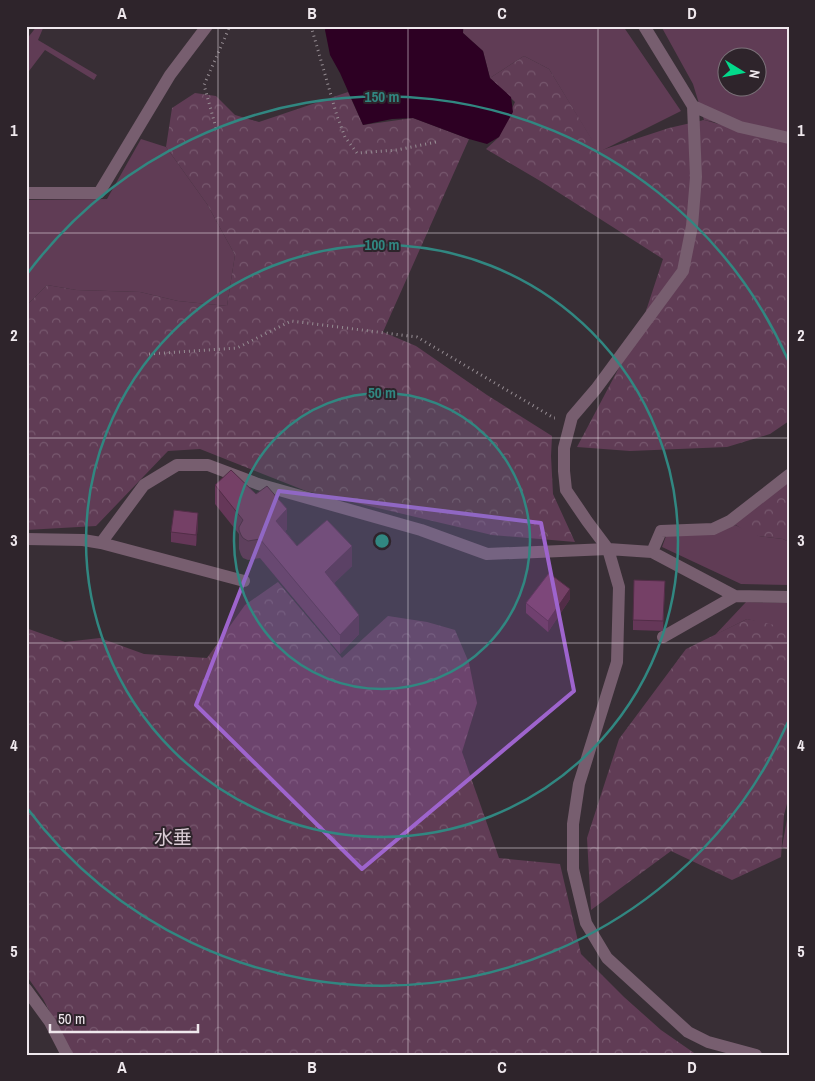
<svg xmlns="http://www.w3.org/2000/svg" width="815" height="1081" font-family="'Archivo Narrow','Noto Sans JP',sans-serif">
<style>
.grass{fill:#603c55;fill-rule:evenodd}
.forest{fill:url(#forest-crowns)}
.water{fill:#2d0023}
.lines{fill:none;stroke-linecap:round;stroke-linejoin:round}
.path{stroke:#968d93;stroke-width:3;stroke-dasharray:1 4;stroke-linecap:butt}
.minor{stroke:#775e6f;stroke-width:12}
.wall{fill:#653758}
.shaded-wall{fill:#522d47}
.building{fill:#754066;stroke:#522d47}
.marked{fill:#9e64cd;fill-opacity:0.2;stroke:#9e64cd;stroke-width:4;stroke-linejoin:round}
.grid{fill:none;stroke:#efe8ed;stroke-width:1;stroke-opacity:0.55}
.ring{fill:none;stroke:#318781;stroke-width:2.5}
.labels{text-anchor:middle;stroke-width:4;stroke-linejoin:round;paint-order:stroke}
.quarter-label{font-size:19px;fill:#daccd5;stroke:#2e242b}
.centre{fill:#318781;stroke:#2e242b;stroke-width:2.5}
.ring-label{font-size:15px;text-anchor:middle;font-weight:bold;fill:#318781;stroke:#2e242b;stroke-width:4;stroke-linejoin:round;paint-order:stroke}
.neatline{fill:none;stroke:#efe8ed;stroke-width:2}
.grid-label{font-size:16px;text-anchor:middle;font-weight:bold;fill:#efe8ed}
</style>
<defs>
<pattern id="forest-crowns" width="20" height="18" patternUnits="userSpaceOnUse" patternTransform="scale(1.25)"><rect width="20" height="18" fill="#603c55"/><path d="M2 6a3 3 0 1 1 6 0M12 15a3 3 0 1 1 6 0" fill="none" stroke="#77586e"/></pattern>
</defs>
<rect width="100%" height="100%" fill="#382e35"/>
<path class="grass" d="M37 26H44L38 40 97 75 94 80 45 50 26 75V40Z
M464 26H623L681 111 599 152 549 69 524 56 490 78 483 51 463 33Z
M661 26H789V143L740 127 704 120 693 84ZM728 58H758V88H728Z
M141 139 166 147 207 204 235 255 227 306 178 301 140 292 76 290 47 285 26 306V200L107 199Z
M735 525 759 536 783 539 789 542V585L741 584 662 547 666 536Z
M746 602 789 603V630L747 619 715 635Z
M789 808V850L782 847Z"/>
<path class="forest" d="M524 56 549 69 599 151 669 128 704 120 789 143V421L770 434 727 447 630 451 577 447 622 362 645 314 663 259 542 182 486 149 499 137 515 102 490 78Z
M348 92 363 125 413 118 469 139 383 332 416 346 487 395 552 436 551 456 553 494 575 542 492 535 306 491 200 449 168 451 96 526 26 530V306L47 285 76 290 140 292 178 301 227 306 235 255 207 204 166 147 172 108 195 93 216 96 235 115 259 122Z
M789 481V542L783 539 751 535 730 521Z
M278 582 342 658 388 616 427 622 455 630 469 663 477 703 462 752 499 858 560 864 581 954 624 997 661 1030 697 1055H73L43 999 26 975V628L65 642 100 638 144 654 207 658 245 605Z
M747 619 763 622 789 629V796L784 815 781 857 732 880 671 851 591 910 587 838 619 739 686 649Z"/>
<path class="water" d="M326 26H463V33L483 51 490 78 511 97 513 112 499 137 487 144 469 139 413 118 392 119 363 125 340 73 330 55 325 30Z"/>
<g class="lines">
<path class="path" d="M311 26 337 116 345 137 357 153 397 150 436 142
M216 128 204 85 230 26
M149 354 237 348 291 321 417 337 554 418H555"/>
<path class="minor" d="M644 26 693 106 696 177 692 226 683 271 596 389 572 417 564 448V471L566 490 587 521 608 549 619 587 617 662 579 784 573 824V869L586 923 607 958 688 1032 708 1042 756 1055
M693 106 740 127 789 138
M26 193H99L170 75 207 26
M26 539 83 540 101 543 144 485 177 465H208L258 484 421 530 487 554 608 549 652 552 735 596 789 597
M101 543 244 581
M652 552 661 531 713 529 730 521 789 475
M663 637 735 596
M26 989 50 1022 67 1055"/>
</g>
<path class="wall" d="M215 485 287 529 285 531 297 546 352 566 334 583 359 634 340 654 260 558 248 560 243 558 241 555 239 549V534L215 504Z
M198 523 196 546 171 542V532Z
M665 581 663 631 633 630V620Z
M570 599 548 632 526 613V603Z"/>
<path class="shaded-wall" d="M287 509V529L276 540V521Z
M198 513V523L196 546V535Z
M352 546V566L325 592V572Z
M570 589V599L548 632V621Z
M359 615V634L340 654V635Z"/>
<path class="building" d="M231 470 256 494 267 486 287 509 276 521 297 546 327 520 352 546 325 572 359 615 340 635 260 539 248 541 243 538 241 535 239 530V527L243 520 215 485Z
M174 510 198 513 196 535 171 532Z
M549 573 570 589 548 621 526 603Z
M634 580 665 581 663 621 633 620Z"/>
<path class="marked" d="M279 491 541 523 574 691 362 869 196 705Z"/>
<path class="grid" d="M218 26V1055M408 26V1055M598 26V1055M26 233H789M26 438H789M26 643H789M26 848H789"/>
<circle cx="382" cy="541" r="148" fill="#318781" fill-opacity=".12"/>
<g class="ring">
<circle cx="382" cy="541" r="148"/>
<circle cx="382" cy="541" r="296"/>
<path d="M788 722A444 444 0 0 1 27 808M27 274A444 444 0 0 1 788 360"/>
</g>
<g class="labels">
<g class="quarter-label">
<text x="173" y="844">水垂</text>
</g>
</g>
<circle cx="382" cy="541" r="8" class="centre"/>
<g class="ring-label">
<text x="382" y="102">150 m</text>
<text x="382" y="250">100 m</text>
<text x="382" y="398">50 m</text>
</g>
<rect width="815" height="1081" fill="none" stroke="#2e242b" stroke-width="55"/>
<g transform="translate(742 72) rotate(100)"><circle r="24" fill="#2e242b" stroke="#7b7279"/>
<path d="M0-4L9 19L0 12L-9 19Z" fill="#03d98b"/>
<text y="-8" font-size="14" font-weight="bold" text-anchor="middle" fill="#efe8ed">N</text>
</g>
<path d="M50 1024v8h148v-8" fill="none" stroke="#efe8ed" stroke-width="2.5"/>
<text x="58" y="1024" font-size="15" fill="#efe8ed" stroke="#2e242b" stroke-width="4" paint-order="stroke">50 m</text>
<rect x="28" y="28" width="760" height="1026" class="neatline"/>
<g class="grid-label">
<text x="122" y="19">A</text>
<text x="312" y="19">B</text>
<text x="502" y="19">C</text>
<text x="692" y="19">D</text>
<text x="14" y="136">1</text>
<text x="801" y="136">1</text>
<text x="14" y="341">2</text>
<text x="801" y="341">2</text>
<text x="14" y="546">3</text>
<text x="801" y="546">3</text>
<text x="14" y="751">4</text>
<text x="801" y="751">4</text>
<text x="14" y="957">5</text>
<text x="801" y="957">5</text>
<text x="122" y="1073">A</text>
<text x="312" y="1073">B</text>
<text x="502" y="1073">C</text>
<text x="692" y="1073">D</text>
</g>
</svg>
